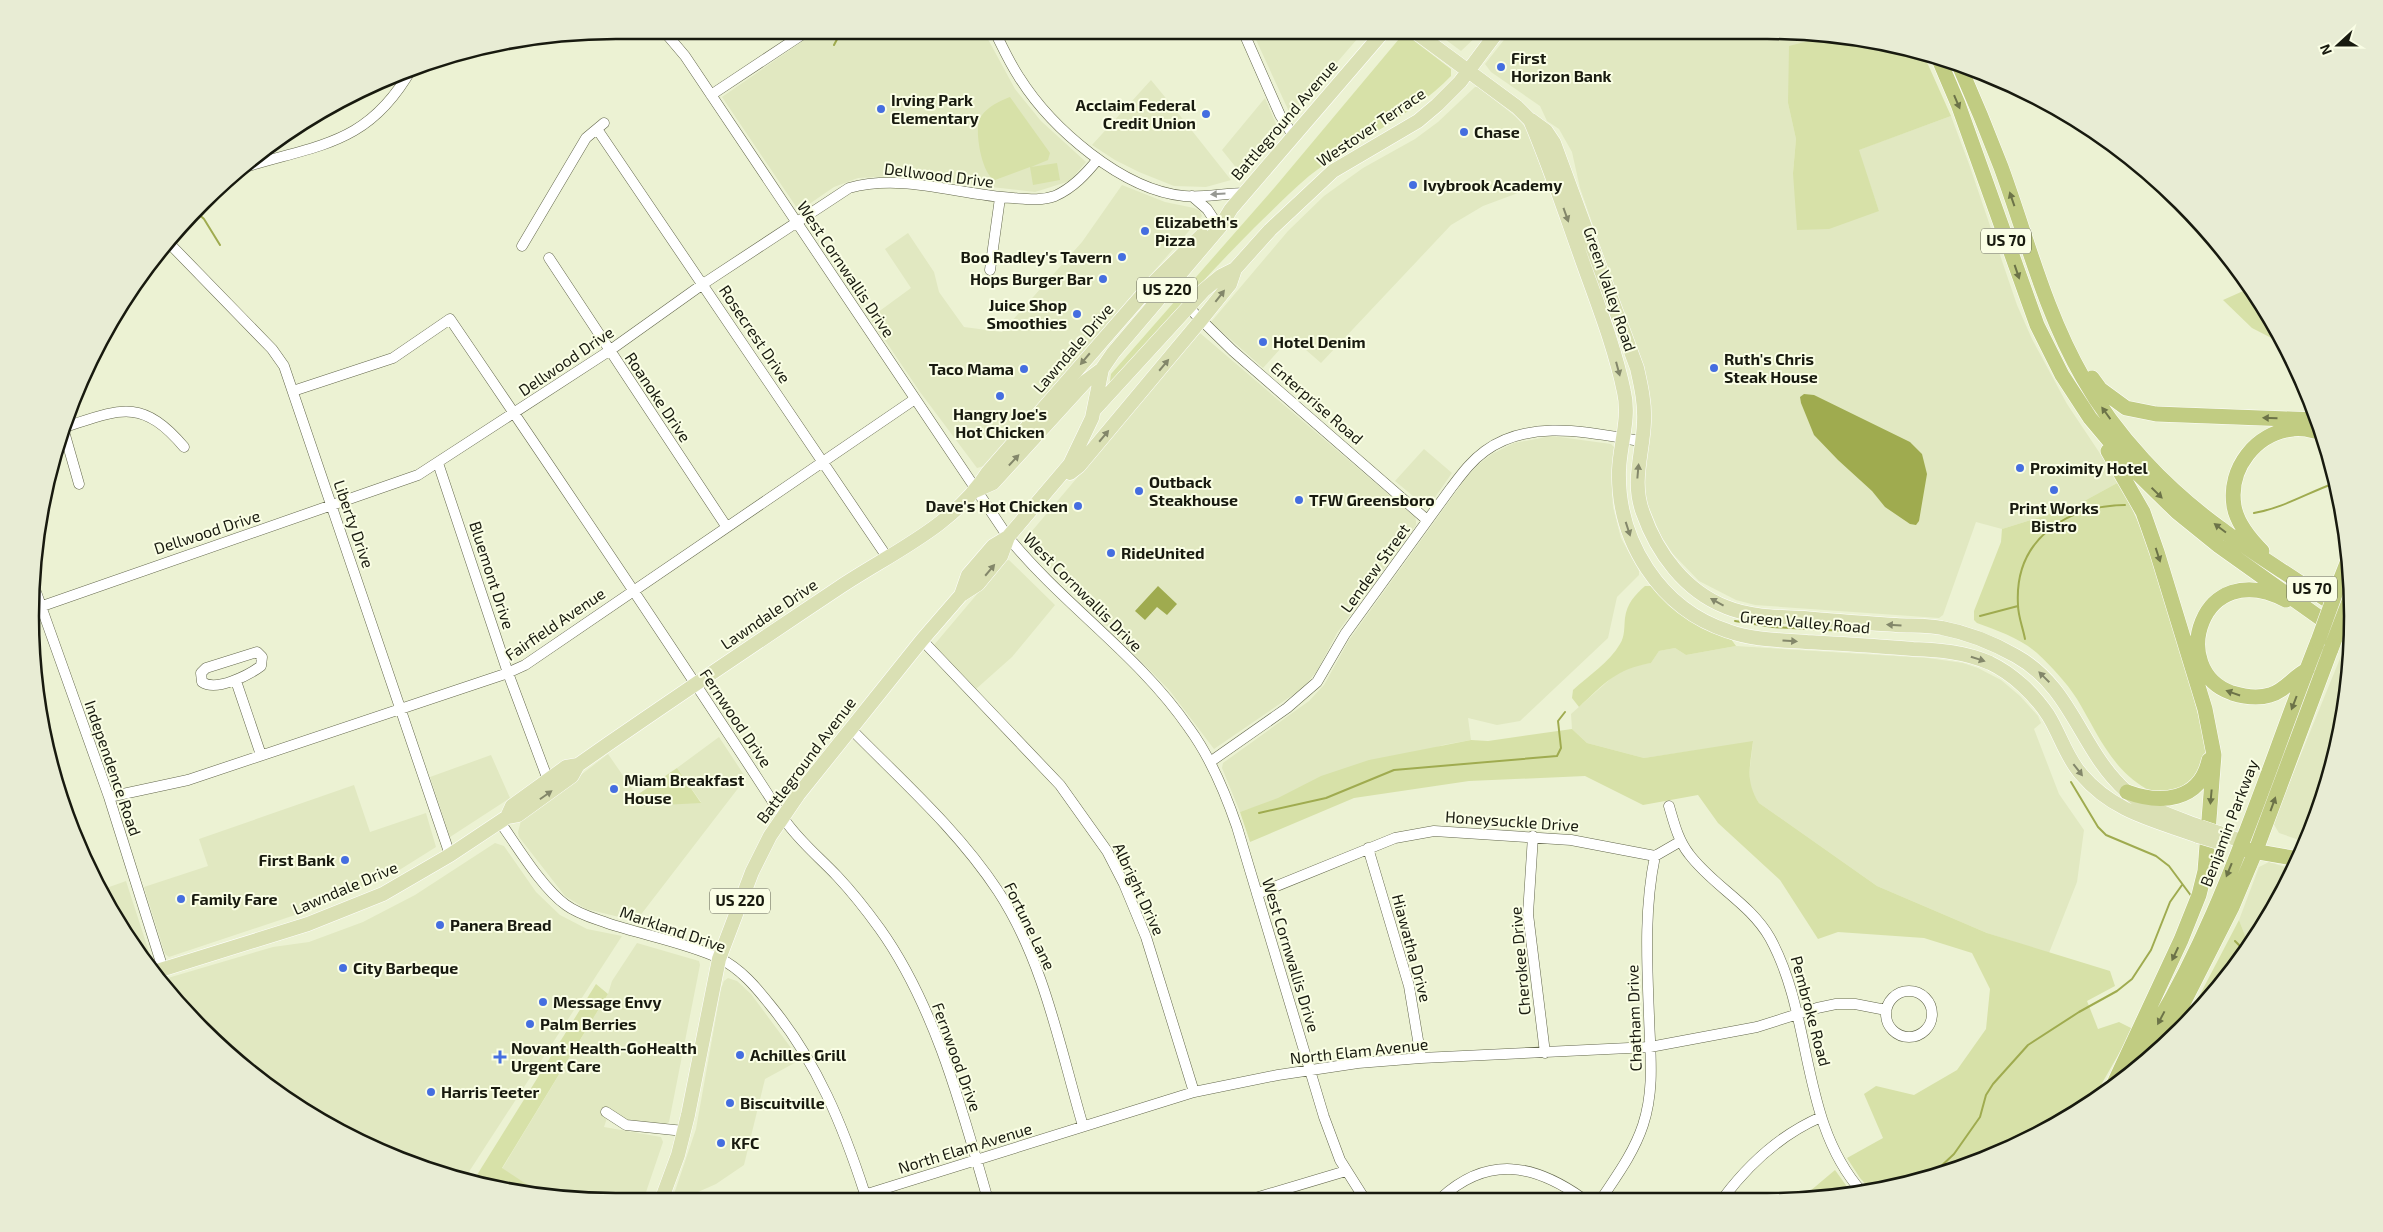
<svg xmlns="http://www.w3.org/2000/svg" width="2383" height="1232" font-family="'Exo 2',sans-serif">
<style>
.built{fill:#e1e8c1}
.green{fill:#d7e1a8}
.water{fill:#9fab4f}
.lines{fill:none;stroke-linecap:round;stroke-linejoin:round}
.stream{stroke:#9fab4f;stroke-width:2}
.minor-casing{stroke:#63674c;stroke-width:11}
.major-casing{stroke:#fff;stroke-width:15}
.highway-casing{stroke:#fff;stroke-width:16}
.minor{stroke:#fff;stroke-width:10}
.major{stroke:#dae0b4;stroke-width:14}
.highway{stroke:#c1cc82;stroke-width:15}
.major-bridge-casing{stroke:#fff;stroke-width:15;stroke-linecap:butt}
.highway-bridge-casing{stroke:#fff;stroke-width:16;stroke-linecap:butt}
.major-bridge{stroke:#dae0b4;stroke-width:14}
.highway-bridge{stroke:#c1cc82;stroke-width:15}
.oneway{fill:#6c7348}
.oneway2{fill:#979893}
.oneway3{fill:#83876a}
.poi-dot{fill:#456ee0;stroke:#fafee5;stroke-width:2}
.labels{text-anchor:middle;stroke-width:4;stroke-linejoin:round;paint-order:stroke}
.shield{fill:#fafee5;stroke:#5c5e4f;stroke-width:1}
.shield-label{font-size:15px;font-weight:bold;fill:#181a0f}
.poi-label{font-size:16px;font-weight:bold;fill:#181a0f;stroke:#fafee5;text-anchor:start}
.street-label{font-size:16px;fill:#181a0f;stroke:#fafee5}
.rim{fill:none;stroke:#181a0f;stroke-width:2.5}
</style>
<rect width="100%" height="100%" fill="#ecf2d3"/>
<path class="built" d="M819 30H983L1015 89 1041 121 1086 162 1070 181 1035 192 894 176 858 178 834 187 799 211 722 97Z
M1252 31H1364L1291 116Z
M1434 31H1482L1461 51Z
M1511 31H1805L1818 33 1812 40 1788 103 1796 139 1793 173 1879 211 1858 150 1951 116 1969 164 2017 305 2032 339 2067 404 2119 482 2075 506 2002 529 1976 522 1943 615 1939 618 1755 605 1736 600 1699 581 1673 554 1661 536 1647 503 1644 482 1651 410 1647 381 1580 188 1572 152 1559 129 1547 121 1540 106 1491 72 1485 64Z
M1151 80 1174 108 1231 180 1206 187 1174 186 1139 172 1115 160 1092 145Z
M1475 87H1478L1515 116 1528 130 1545 179 1542 184 1483 206 1451 225 1321 363 1291 337 1263 368 1211 322 1288 231 1324 196 1363 168 1415 139 1438 122Z
M1265 98 1279 131 1278 135 1242 175 1222 150Z
M1122 185 1165 202 1194 208 1200 211 1202 216 984 466 977 468 920 392 870 318 911 288 885 249 908 233 934 272 939 292 964 327 1002 332 1082 242Z
M1200 333 1415 517 1416 521V525L1337 633 1317 671 1303 688 1214 749 1170 691 1034 551 1026 542V538Z
M1552 436 1611 444 1614 447 1612 492 1613 507 1621 538 1639 571V575L1617 597 1608 638 1520 721 1497 725 1468 718 1471 740 1443 745 1240 812 1222 768 1223 763 1309 701 1324 685 1349 640 1466 478 1479 464 1492 454 1514 443Z
M1424 449 1452 473 1429 506 1426 507 1395 481Z
M1009 560 1055 605 1012 657 976 689 934 645 1005 561Z
M1736 646 1928 658 1963 663 1978 668 2001 680 2020 696 2038 716 2041 723 2034 729 2059 794 2084 830 2077 882 2049 953 1987 933 1877 886 1759 803 1750 789V767L1753 742 1644 758 1587 743 1572 729 1571 714 1616 674 1631 666 1651 663 1659 651 1675 648 1686 655Z
M2341 656 2350 662 2333 768 2305 842 2279 833 2273 823Z
M719 737 746 778 636 921 586 909 565 896 519 837 518 832 521 821 608 754 644 806 701 802 677 768Z
M491 755 510 798 450 837 430 777Z
M354 785 370 832 426 813 436 847 393 874 313 909 169 957 165 954 144 887 208 866 199 839Z
M495 843 504 846 536 892 560 915 587 929 622 936 463 1181 357 1141 260 1081 201 1030 161 980 273 947 309 942 363 922 415 895Z
M2269 862 2295 870 2248 943 2239 920 2259 867Z
M126 881 150 955 146 963 129 941 101 890Z
M637 943 699 961 700 965 669 1122 664 1125 607 1118 604 1127 661 1137 663 1142 643 1201H578L552 1196 537 1191 502 1169 608 994 612 981Z
M728 978 737 981 751 994 800 1060 765 1079 744 1165 716 1184 689 1196 693 1200H672L696 1129 721 989 724 981Z"/>
<path class="green" d="M1404 33 1451 69V76C1410 118 1355 140 1309 176 1290 192 1272 211 1254 228 1203 279 1156 333 1109 388L1111 374 1275 187Z
M1818 33 1922 51 1951 116 1859 150 1879 211 1829 229 1797 230 1793 173 1796 139 1788 103 1789 46 1812 40Z
M1010 97 1050 153 1048 160 1031 167 1057 163 1060 180 1033 185 1030 167 995 180C982 175 975 133 979 121 983 109 999 101 1010 97Z
M2250 288 2275 323 2285 345 2252 328 2223 300Z
M2119 482C2131 506 2142 530 2152 554 2172 604 2184 659 2197 711 2201 725 2206 741 2205 755 2203 781 2167 802 2145 788 2110 767 2097 732 2077 699 2066 682 2052 667 2037 653 2020 638 1998 631 1977 623L1974 620V611L2001 542 2002 529 2075 506Z
M1645 586H1651L1688 619 1731 639 1736 646 1686 655 1675 648 1659 651 1651 663C1616 669 1605 683 1579 707L1572 698 1573 690C1588 676 1610 662 1620 644 1625 636 1624 627 1625 618 1627 603 1635 595 1645 586Z
M1572 729 1587 743 1644 758 1753 741C1750 767 1745 781 1759 803L1877 886 1987 933 2110 971 2115 986 2087 1001 2098 1029 2119 1022 2133 1029 2097 1092 2091 1100 1991 1157 1871 1190 1860 1178 1847 1158 1883 1138 1864 1094 1876 1086 1914 1095 1957 1070 1986 1029 1990 989 1972 953 1924 938 1838 932 1818 939 1780 880 1718 823 1698 795 1643 805 1585 776 1469 781 1354 798 1250 842 1240 812 1278 798 1321 776 1369 760 1471 740 1488 741Z
M677 768 701 803 644 806 637 795Z
M2239 920 2248 943 2208 1002 2200 1009 2194 1006Z
M596 984 608 994 502 1168 537 1191 552 1196 472 1183Z
M1835 1170 1853 1195 1844 1197H1803Z"/>
<path class="water" d="M1804 394 1814 395 1910 442 1922 454 1927 474 1919 521 1916 525 1910 524 1885 507 1872 491 1838 460 1814 435 1801 403 1800 397Z
M1158 586 1177 604 1167 615 1157 607 1145 620 1135 611Z"/>
<g class="lines">
<path class="stream" d="M834 45 842 30
M195 211 204 219 220 245
M2254 513C2283 508 2307 493 2335 483
M1980 616 2018 606
M1735 621 1773 627 1862 632
M2025 639C2023 628 2018 616 2018 605 2014 540 2065 506 2125 505
M2071 782 2098 827 2106 835 2156 856 2169 866 2192 897
M1259 813 1326 798 1394 770 1557 756 1561 748 1558 721 1565 712
M2235 941 2243 949
M1921 1176 1938 1169 1954 1154 1980 1117 1986 1095 1993 1084 2028 1045 2079 1012 2117 991 2132 979 2151 950 2170 902 2182 885"/>
<g class="minor-casing">
<path id="minor" d="M663 30 685 56 1008 537C1063 605 1139 655 1189 728 1211 758 1225 792 1237 827L1324 1117 1340 1160 1364 1198
M994 30C1002 46 1009 62 1019 77 1051 128 1122 190 1184 196 1203 198 1225 193 1245 193
M1243 31 1280 115 1294 137
M711 95 809 30
M597 129 887 557
M242 168C318 144 368 146 412 68
M1192 196 1207 209 1215 221
M167 241 272 349 284 366 450 855
M522 246 586 138 604 123
M549 258 726 526
M990 270 1000 198
M1188 307 1233 351 1427 520
M293 391 393 358 450 319C563 485 675 651 784 819 799 841 819 857 837 876 853 893 867 911 880 929 935 1006 962 1109 988 1200
M62 428C118 410 141 396 184 447
M63 428 79 484
M438 463 508 673 548 780
M31 578 109 797 163 969
M31 610 418 475 609 351 703 284 849 188C903 173 958 195 1013 198 1027 199 1041 201 1055 196 1073 188 1086 174 1098 159
M922 640 1060 785 1107 851 1124 884 1146 937 1194 1092
M257 652 262 657 261 666C249 675 216 692 202 682L201 673 206 668Z
M236 681 261 755
M850 728C902 781 957 829 998 891 1044 961 1060 1048 1083 1126
M1210 762 1287 708 1317 682 1345 634 1451 488C1461 475 1471 461 1485 451 1530 418 1590 433 1641 441
M109 797 188 780 505 674 525 665 915 399
M1669 806C1674 823 1678 840 1689 854 1713 886 1750 903 1770 938 1814 1018 1799 1121 1862 1192
M500 822C517 846 542 888 566 905 578 914 593 918 607 923 643 935 684 942 719 958 741 969 756 987 771 1006 817 1062 843 1126 865 1194
M1533 836 1528 914 1545 1053
M1368 848 1409 986 1421 1058
M1257 894 1395 838 1434 831 1571 840 1655 856
M1886 1014a23 23 0 1 1 46 0a23 23 0 1 1-46 0Z
M606 1112 626 1125 684 1131
M1724 1197C1749 1164 1782 1134 1821 1117
M1441 1198C1488 1155 1534 1164 1582 1198
M1602 1198C1618 1174 1634 1152 1643 1125 1655 1089 1650 1052 1649 1016 1647 962 1644 909 1655 856L1681 841
M1252 1199 1346 1171
M848 1200 1194 1092 1278 1075 1358 1063 1421 1058 1650 1047 1757 1027 1817 1008 1836 1004H1855L1886 1010"/>
</g>
<g class="major-casing">
<path id="major" d="M1414 31 1517 107 1530 120C1550 167 1566 215 1583 263 1598 305 1615 348 1624 392 1630 418 1620 444 1619 470 1617 541 1660 609 1728 631 1752 640 1780 640 1806 642 1841 644 1877 646 1913 649 1939 650 1965 652 1990 663 2013 674 2034 694 2048 715 2060 734 2066 757 2081 774 2113 812 2154 820 2198 836
M1531 120 1546 131 1554 143 1637 368C1641 386 1645 403 1644 422 1643 453 1631 482 1643 513 1657 553 1685 591 1726 607 1750 617 1779 617 1804 618 1835 621 1866 623 1896 625 1911 626 1928 625 1942 628 1969 633 1993 643 2016 656 2073 688 2080 750 2126 791 2147 809 2175 817 2201 827
M1095 409 1204 290 1221 276 1235 269
M1070 473 1079 466 1201 320 1230 284 1235 269 1270 230 1333 171 1418 121 1437 105 1460 82 1498 31
M977 490 993 483 1086 381 1102 369
M961 595 968 575 993 546 1008 537 1070 464 1092 418 1102 369 1113 353 1220 227 1231 209 1384 31
M507 817 512 806 566 767 578 765
M2219 833 2241 841
M154 972 308 924 383 894 450 855 507 817 518 815 572 776 578 765 608 744C685 691 762 639 840 587 891 553 954 526 988 472L1150 286 1202 235
M661 1201 678 1155 688 1115 719 959 752 872 770 836 798 795 922 640 961 595 978 584 1001 556 1008 537"/>
</g>
<g class="highway-casing">
<path id="highway" d="M1938 57 1958 104 2037 325 2062 375 2090 418 2133 469 2177 512 2219 546 2351 640
M1959 65C1974 99 1988 133 2001 167 2027 238 2045 312 2083 378 2116 436 2166 489 2220 528 2259 558 2302 583 2342 610
M2092 378 2100 389 2126 408 2156 414 2318 420
M2108 451 2143 512 2157 552 2205 709 2214 755 2205 871 2199 895 2181 940 2112 1088
M2262 551C2250 539 2237 524 2234 506 2228 468 2256 433 2293 429 2303 427 2313 431 2323 433
M2338 586 2349 558
M2286 600C2200 555 2167 671 2232 693 2245 697 2257 699 2270 695 2285 691 2293 677 2307 670
M2127 792C2160 804 2200 802 2209 760
M2247 850 2299 859
M2162 1045 2232 907 2256 850 2331 649
M2130 1066C2217 942 2262 781 2318 641"/>
</g>
<use href="#minor" class="minor"/>
<use href="#major" class="major"/>
<use href="#highway" class="highway"/>
<g class="major-bridge-casing">
<path id="major-bridge" d="M2201 827 2219 833
M2198 836 2218 842"/>
</g>
<g class="highway-bridge-casing">
<path id="highway-bridge" d="M2318 641 2338 586
M2331 649 2350 599"/>
</g>
<use href="#major-bridge" class="major-bridge"/>
<use href="#highway-bridge" class="highway-bridge"/>
</g>
<defs><path id="oneway-solid" d="M-6-.8H1V-3.2L6.5 0L1 3.2V.8H-6Z" transform="scale(1.25)"/></defs>
<g class="oneway">
<use href="#oneway-solid" transform="translate(1957 102) rotate(67)"/>
<use href="#oneway-solid" transform="translate(2012 199) rotate(-109)"/>
<use href="#oneway-solid" transform="translate(2017 272) rotate(71)"/>
<use href="#oneway-solid" transform="translate(2106 413) rotate(-126)"/>
<use href="#oneway-solid" transform="translate(2270 418) rotate(-178)"/>
<use href="#oneway-solid" transform="translate(2157 493) rotate(44)"/>
<use href="#oneway-solid" transform="translate(2220 528) rotate(-143)"/>
<use href="#oneway-solid" transform="translate(2158 555) rotate(72)"/>
<use href="#oneway-solid" transform="translate(2233 693) rotate(-161)"/>
<use href="#oneway-solid" transform="translate(2294 703) rotate(111)"/>
<use href="#oneway-solid" transform="translate(2211 797) rotate(95)"/>
<use href="#oneway-solid" transform="translate(2273 804) rotate(-70)"/>
<use href="#oneway-solid" transform="translate(2229 870) rotate(112)"/>
<use href="#oneway-solid" transform="translate(2175 954) rotate(115)"/>
<use href="#oneway-solid" transform="translate(2161 1018) rotate(118)"/>
</g>
<use class="oneway2" href="#oneway-solid" transform="translate(1218 194) rotate(177)"/>
<g class="oneway3">
<use href="#oneway-solid" transform="translate(1566 215) rotate(70)"/>
<use href="#oneway-solid" transform="translate(1220 296) rotate(-52)"/>
<use href="#oneway-solid" transform="translate(1085 359) rotate(130)"/>
<use href="#oneway-solid" transform="translate(1164 365) rotate(-50)"/>
<use href="#oneway-solid" transform="translate(1618 369) rotate(75)"/>
<use href="#oneway-solid" transform="translate(1104 436) rotate(-50)"/>
<use href="#oneway-solid" transform="translate(1014 460) rotate(-47)"/>
<use href="#oneway-solid" transform="translate(1638 471) rotate(-85)"/>
<use href="#oneway-solid" transform="translate(1628 529) rotate(72)"/>
<use href="#oneway-solid" transform="translate(990 570) rotate(-50)"/>
<use href="#oneway-solid" transform="translate(1717 602) rotate(-151)"/>
<use href="#oneway-solid" transform="translate(1894 625) rotate(-176)"/>
<use href="#oneway-solid" transform="translate(1790 641) rotate(4)"/>
<use href="#oneway-solid" transform="translate(1978 659) rotate(18)"/>
<use href="#oneway-solid" transform="translate(2044 677) rotate(-135)"/>
<use href="#oneway-solid" transform="translate(2078 770) rotate(52)"/>
<use href="#oneway-solid" transform="translate(546 795) rotate(-35)"/>
</g>
<g class="poi-dot">
<circle cx="1501" cy="67" r="5"/>
<circle cx="881" cy="109" r="5"/>
<circle cx="1206" cy="114" r="5"/>
<circle cx="1464" cy="132" r="5"/>
<circle cx="1413" cy="185" r="5"/>
<circle cx="1145" cy="231" r="5"/>
<circle cx="1122" cy="257" r="5"/>
<circle cx="1103" cy="279" r="5"/>
<circle cx="1077" cy="314" r="5"/>
<circle cx="1263" cy="342" r="5"/>
<circle cx="1714" cy="368" r="5"/>
<circle cx="1024" cy="369" r="5"/>
<circle cx="1000" cy="396" r="5"/>
<circle cx="2020" cy="468" r="5"/>
<circle cx="2054" cy="490" r="5"/>
<circle cx="1139" cy="491" r="5"/>
<circle cx="1299" cy="500" r="5"/>
<circle cx="1078" cy="506" r="5"/>
<circle cx="1111" cy="553" r="5"/>
<circle cx="614" cy="789" r="5"/>
<circle cx="345" cy="860" r="5"/>
<circle cx="181" cy="899" r="5"/>
<circle cx="440" cy="925" r="5"/>
<circle cx="343" cy="968" r="5"/>
<circle cx="543" cy="1002" r="5"/>
<circle cx="530" cy="1024" r="5"/>
<circle cx="740" cy="1055" r="5"/>
<path d="M497.5 1049.5h5v5h5v5h-5v5h-5v-5h-5v-5h5z"/>
<circle cx="431" cy="1092" r="5"/>
<circle cx="730" cy="1103" r="5"/>
<circle cx="721" cy="1143" r="5"/>
</g>
<g class="labels">
<g class="shield">
<rect x="1981" y="228.5" width="50" height="25" rx="4"/>
<rect x="1137" y="277.5" width="60" height="25" rx="4"/>
<rect x="2287" y="576.5" width="50" height="25" rx="4"/>
<rect x="710" y="888.5" width="60" height="25" rx="4"/>
</g>
<g class="shield-label">
<text x="2006" y="246">US 70</text>
<text x="1167" y="295">US 220</text>
<text x="2312" y="594">US 70</text>
<text x="740" y="906">US 220</text>
</g>
<g class="poi-label">
<text x="1511" y="64">First<tspan x="1511" dy="18">Horizon Bank</tspan></text>
<text x="891" y="106">Irving Park<tspan x="891" dy="18">Elementary</tspan></text>
<text x="1196" y="111" text-anchor="end">Acclaim Federal<tspan x="1196" dy="18">Credit Union</tspan></text>
<text x="1474" y="138">Chase</text>
<text x="1423" y="191">Ivybrook Academy</text>
<text x="1155" y="228">Elizabeth's<tspan x="1155" dy="18">Pizza</tspan></text>
<text x="1112" y="263" text-anchor="end">Boo Radley's Tavern</text>
<text x="1093" y="285" text-anchor="end">Hops Burger Bar</text>
<text x="1067" y="311" text-anchor="end">Juice Shop<tspan x="1067" dy="18">Smoothies</tspan></text>
<text x="1273" y="348">Hotel Denim</text>
<text x="1724" y="365">Ruth's Chris<tspan x="1724" dy="18">Steak House</tspan></text>
<text x="1014" y="375" text-anchor="end">Taco Mama</text>
<text x="1000" y="420" text-anchor="middle">Hangry Joe's<tspan x="1000" dy="18">Hot Chicken</tspan></text>
<text x="2030" y="474">Proximity Hotel</text>
<text x="1149" y="488">Outback<tspan x="1149" dy="18">Steakhouse</tspan></text>
<text x="1309" y="506">TFW Greensboro</text>
<text x="1068" y="512" text-anchor="end">Dave's Hot Chicken</text>
<text x="2054" y="514" text-anchor="middle">Print Works<tspan x="2054" dy="18">Bistro</tspan></text>
<text x="1121" y="559">RideUnited</text>
<text x="624" y="786">Miam Breakfast<tspan x="624" dy="18">House</tspan></text>
<text x="335" y="866" text-anchor="end">First Bank</text>
<text x="191" y="905">Family Fare</text>
<text x="450" y="931">Panera Bread</text>
<text x="353" y="974">City Barbeque</text>
<text x="553" y="1008">Message Envy</text>
<text x="540" y="1030">Palm Berries</text>
<text x="511" y="1054">Novant Health-GoHealth<tspan x="511" dy="18">Urgent Care</tspan></text>
<text x="750" y="1061">Achilles Grill</text>
<text x="441" y="1098">Harris Teeter</text>
<text x="740" y="1109">Biscuitville</text>
<text x="731" y="1149">KFC</text>
</g>
<g class="street-label">
<text transform="translate(1284 120) rotate(-49)" y="6">Battleground Avenue</text>
<text transform="translate(1371 127) rotate(-34)" y="6">Westover Terrace</text>
<text transform="translate(939 175) rotate(7)" y="6">Dellwood Drive</text>
<text transform="translate(846 269) rotate(56)" y="6">West Cornwallis Drive</text>
<text transform="translate(1610 289) rotate(71)" y="6">Green Valley Road</text>
<text transform="translate(755 334) rotate(56)" y="6">Rosecrest Drive</text>
<text transform="translate(1073 348) rotate(-49)" y="6">Lawndale Drive</text>
<text transform="translate(566 361) rotate(-34)" y="6">Dellwood Drive</text>
<text transform="translate(658 397) rotate(56)" y="6">Roanoke Drive</text>
<text transform="translate(1317 403) rotate(41)" y="6">Enterprise Road</text>
<text transform="translate(354 524) rotate(71)" y="6">Liberty Drive</text>
<text transform="translate(207 532) rotate(-18)" y="6">Dellwood Drive</text>
<text transform="translate(1375 568) rotate(-54)" y="6">Lendew Street</text>
<text transform="translate(492 575) rotate(72)" y="6">Bluemont Drive</text>
<text transform="translate(1083 592) rotate(45)" y="6">West Cornwallis Drive</text>
<text transform="translate(769 614) rotate(-34)" y="6">Lawndale Drive</text>
<text transform="translate(1805 622) rotate(5)" y="6">Green Valley Road</text>
<text transform="translate(555 624) rotate(-34)" y="6">Fairfield Avenue</text>
<text transform="translate(736 718) rotate(56)" y="6">Fernwood Drive</text>
<text transform="translate(806 760) rotate(-53)" y="6">Battleground Avenue</text>
<text transform="translate(113 768) rotate(71)" y="6">Independence Road</text>
<text transform="translate(1512 821) rotate(4)" y="6">Honeysuckle Drive</text>
<text transform="translate(2229 823) rotate(-69)" y="6">Benjamin Parkway</text>
<text transform="translate(345 888) rotate(-23)" y="6">Lawndale Drive</text>
<text transform="translate(1139 889) rotate(65)" y="6">Albright Drive</text>
<text transform="translate(1030 926) rotate(64)" y="6">Fortune Lane</text>
<text transform="translate(673 929) rotate(19)" y="6">Markland Drive</text>
<text transform="translate(1412 948) rotate(75)" y="6">Hiawatha Drive</text>
<text transform="translate(1291 955) rotate(73)" y="6">West Cornwallis Drive</text>
<text transform="translate(1520 961) rotate(-95)" y="6">Cherokee Drive</text>
<text transform="translate(1811 1011) rotate(75)" y="6">Pembroke Road</text>
<text transform="translate(1634 1018) rotate(-92)" y="6">Chatham Drive</text>
<text transform="translate(1359 1051) rotate(-6)" y="6">North Elam Avenue</text>
<text transform="translate(957 1057) rotate(70)" y="6">Fernwood Drive</text>
<text transform="translate(965 1148) rotate(-17)" y="6">North Elam Avenue</text>
</g>
</g>
<path d="M0 0H2383V1232H0ZM616 39H1767A577 577 0 0 1 2344 616V616A577 577 0 0 1 1767 1193H616A577 577 0 0 1 39 616V616A577 577 0 0 1 616 39Z" fill="#e8ecd4" fill-rule="evenodd"/>
<path class="rim" d="M616 39H1767A577 577 0 0 1 2344 616V616A577 577 0 0 1 1767 1193H616A577 577 0 0 1 39 616V616A577 577 0 0 1 616 39Z"/>
<g transform="translate(2338 45) rotate(249)" stroke="#fafee5" stroke-width="4" paint-order="stroke">
<path d="M0-4L9 19L0 12L-9 19Z" fill="#181a0f"/>
<text y="-8" font-size="14" font-weight="bold" text-anchor="middle" fill="#181a0f">N</text>
</g>
</svg>
